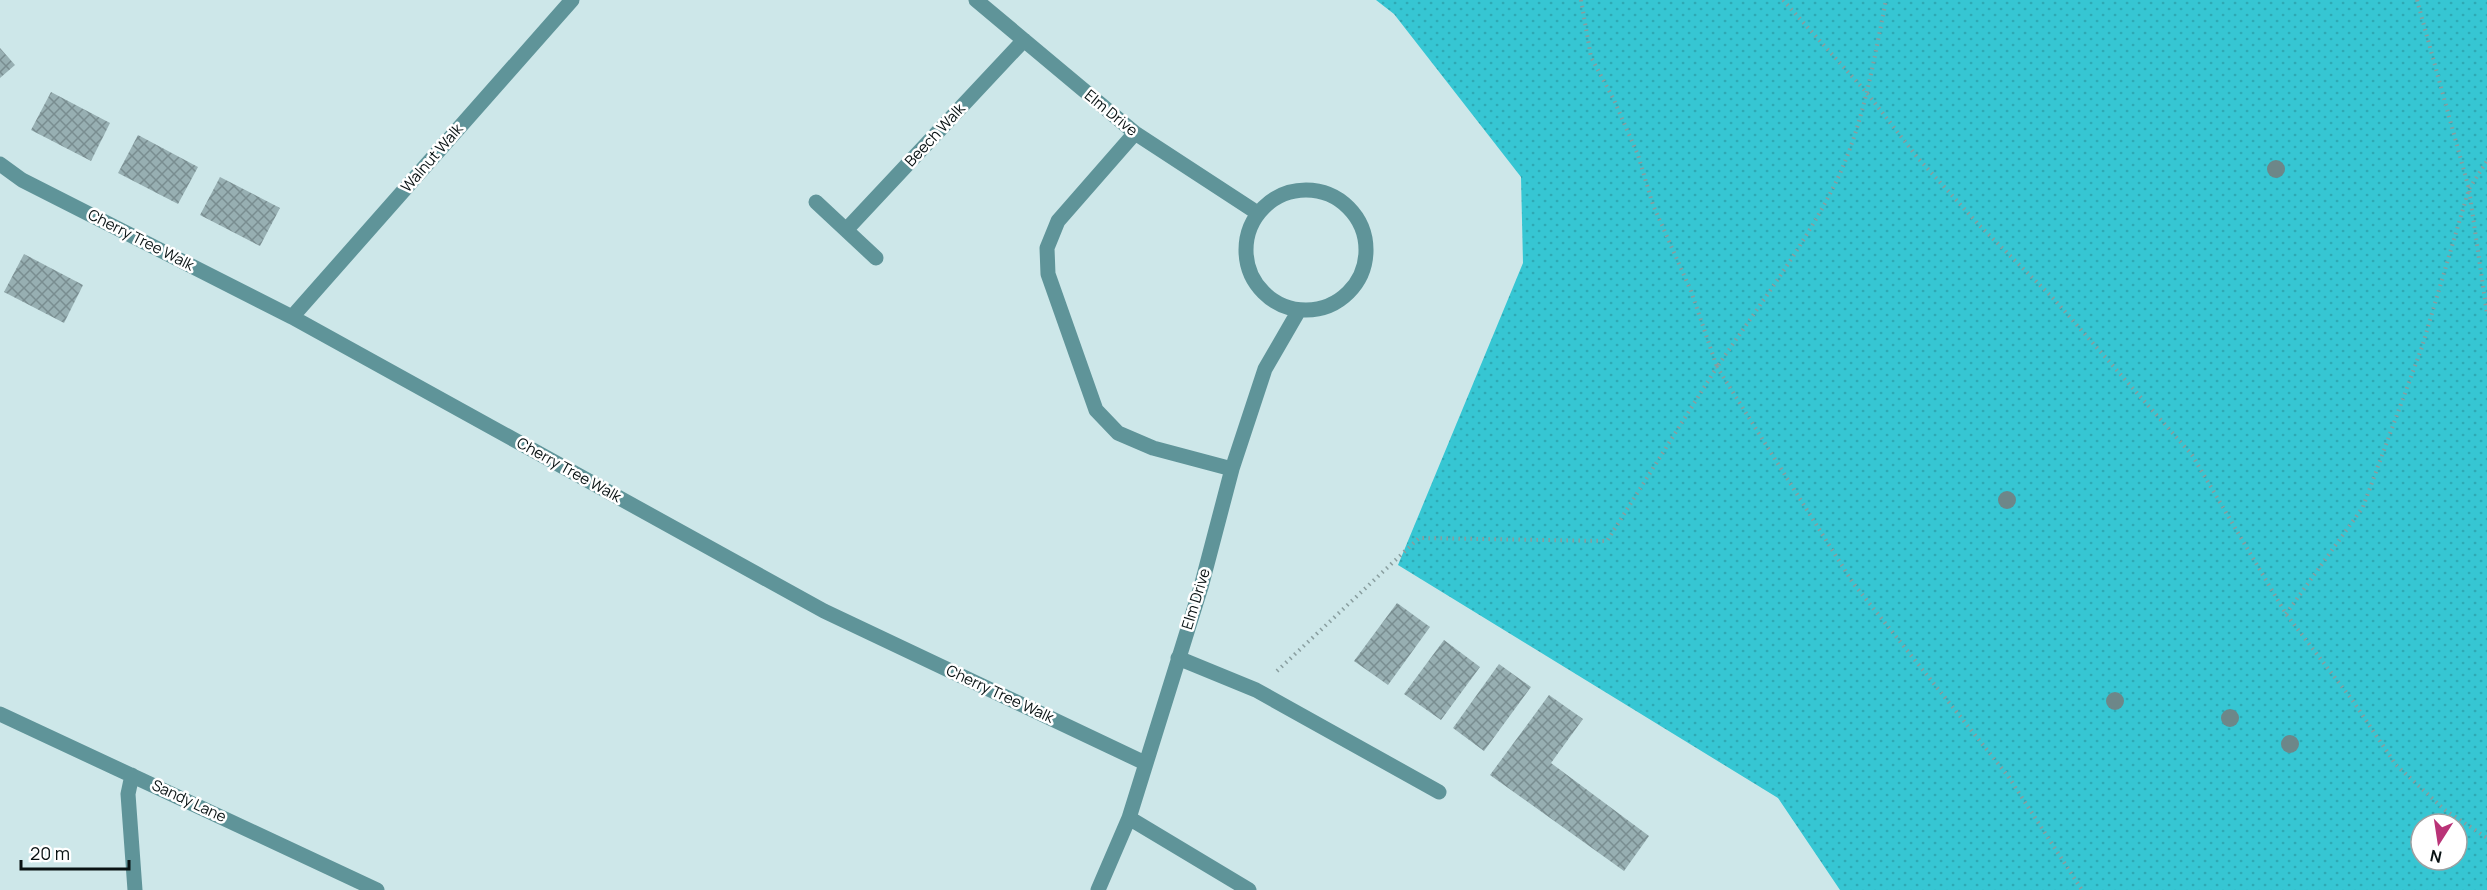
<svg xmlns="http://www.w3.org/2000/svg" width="2487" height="890" font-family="Manrope,sans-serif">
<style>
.grass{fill:url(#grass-dots);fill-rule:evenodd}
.building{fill:url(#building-cross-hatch)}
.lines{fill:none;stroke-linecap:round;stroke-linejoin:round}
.path{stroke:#899e9f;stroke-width:4;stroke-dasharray:1.5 4.5;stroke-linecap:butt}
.minor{stroke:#5f9499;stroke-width:15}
.tree{fill:#6d8789}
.labels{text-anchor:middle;stroke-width:5;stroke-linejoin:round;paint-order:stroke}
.street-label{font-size:15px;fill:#091213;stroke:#fff}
</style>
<defs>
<pattern id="grass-dots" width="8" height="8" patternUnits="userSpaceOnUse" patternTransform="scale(1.5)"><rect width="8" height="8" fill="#36c6d3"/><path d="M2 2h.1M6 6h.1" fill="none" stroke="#2ea9b4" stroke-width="1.8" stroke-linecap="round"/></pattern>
<pattern id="building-cross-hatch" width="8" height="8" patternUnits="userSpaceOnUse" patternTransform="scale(1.5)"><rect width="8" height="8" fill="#97afb2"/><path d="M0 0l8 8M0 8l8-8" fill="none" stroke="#798d90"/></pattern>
</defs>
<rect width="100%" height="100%" fill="#cde7e9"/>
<path class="grass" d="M1376 0H2487V890H1840L1778 798 1398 565 1523 263 1521 177 1394 14ZM2421 824H2457V860H2421Z"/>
<path class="building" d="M0 48 15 65 0 78Z
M51 92 110 123 91 161 31 130Z
M138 135 198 167 178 204 118 173Z
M220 177 280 208 260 246 200 215Z
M24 254 83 285 64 323 4 292Z
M1397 603 1430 627 1388 685 1354 661Z
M1444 640 1480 667 1441 720 1404 694Z
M1499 664 1531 687 1484 751 1453 728Z
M1549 695 1583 719 1551 763 1649 836 1624 871 1490 775Z"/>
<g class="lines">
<path class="path" d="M1581 0 1591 57 1614 100 1638 155 1653 205 1691 291 1717 367C1756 310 1799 253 1831 192 1862 133 1873 65 1886 0
M1783 0 1867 93 1917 157 1979 225 2052 297 2192 455 2286 614 2353 701 2396 765 2445 810 2487 838
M2417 0 2469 189 2487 314
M2286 614 2363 507 2422 347 2469 189 2487 161
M1277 671 1419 538 1607 541 1717 367 1853 583 2008 776 2082 890"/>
<path class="minor" d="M976 0 1135 133 1256 212
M1135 133 1058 221 1047 248 1048 274 1096 410 1118 433 1153 448 1232 469
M0 164 22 180 292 317 824 611 1145 763
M1246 250a60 60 0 1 1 120 0a60 60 0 1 1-120 0Z
M816 202 876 258
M846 230 1024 40
M292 317 572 0
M1178 658 1256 690 1439 792
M0 714 377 890
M132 775 128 794 135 890
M1129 818 1249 890
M1098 890 1129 818 1201 587 1232 469 1265 369 1298 312"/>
</g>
<g class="tree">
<circle cx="2276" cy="169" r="9"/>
<circle cx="2007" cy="500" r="9"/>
<circle cx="2115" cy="701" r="9"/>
<circle cx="2230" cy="718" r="9"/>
<circle cx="2290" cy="744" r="9"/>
</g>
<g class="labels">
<g class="street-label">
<text transform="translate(1111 113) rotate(39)" y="5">Elm Drive</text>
<text transform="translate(935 135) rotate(-47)" y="5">Beech Walk</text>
<text transform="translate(432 158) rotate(-49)" y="5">Walnut Walk</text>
<text transform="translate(141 240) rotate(27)" y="5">Cherry Tree Walk</text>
<text transform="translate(569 470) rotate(29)" y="5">Cherry Tree Walk</text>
<text transform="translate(1196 599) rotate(-73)" y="5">Elm Drive</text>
<text transform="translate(1000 694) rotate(25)" y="5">Cherry Tree Walk</text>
<text transform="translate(189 801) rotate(25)" y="5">Sandy Lane</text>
</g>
</g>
<g transform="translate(2439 842) rotate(192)"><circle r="28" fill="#ffffff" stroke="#9da0a1" stroke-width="1.5"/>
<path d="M0-4.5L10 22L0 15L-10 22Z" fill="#b93377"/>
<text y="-9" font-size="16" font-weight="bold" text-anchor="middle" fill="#091213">N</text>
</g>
<path d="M21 860v9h108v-9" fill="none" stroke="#091213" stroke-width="3"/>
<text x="30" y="860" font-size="18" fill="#091213" stroke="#ffffff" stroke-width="4.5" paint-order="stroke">20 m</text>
</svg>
